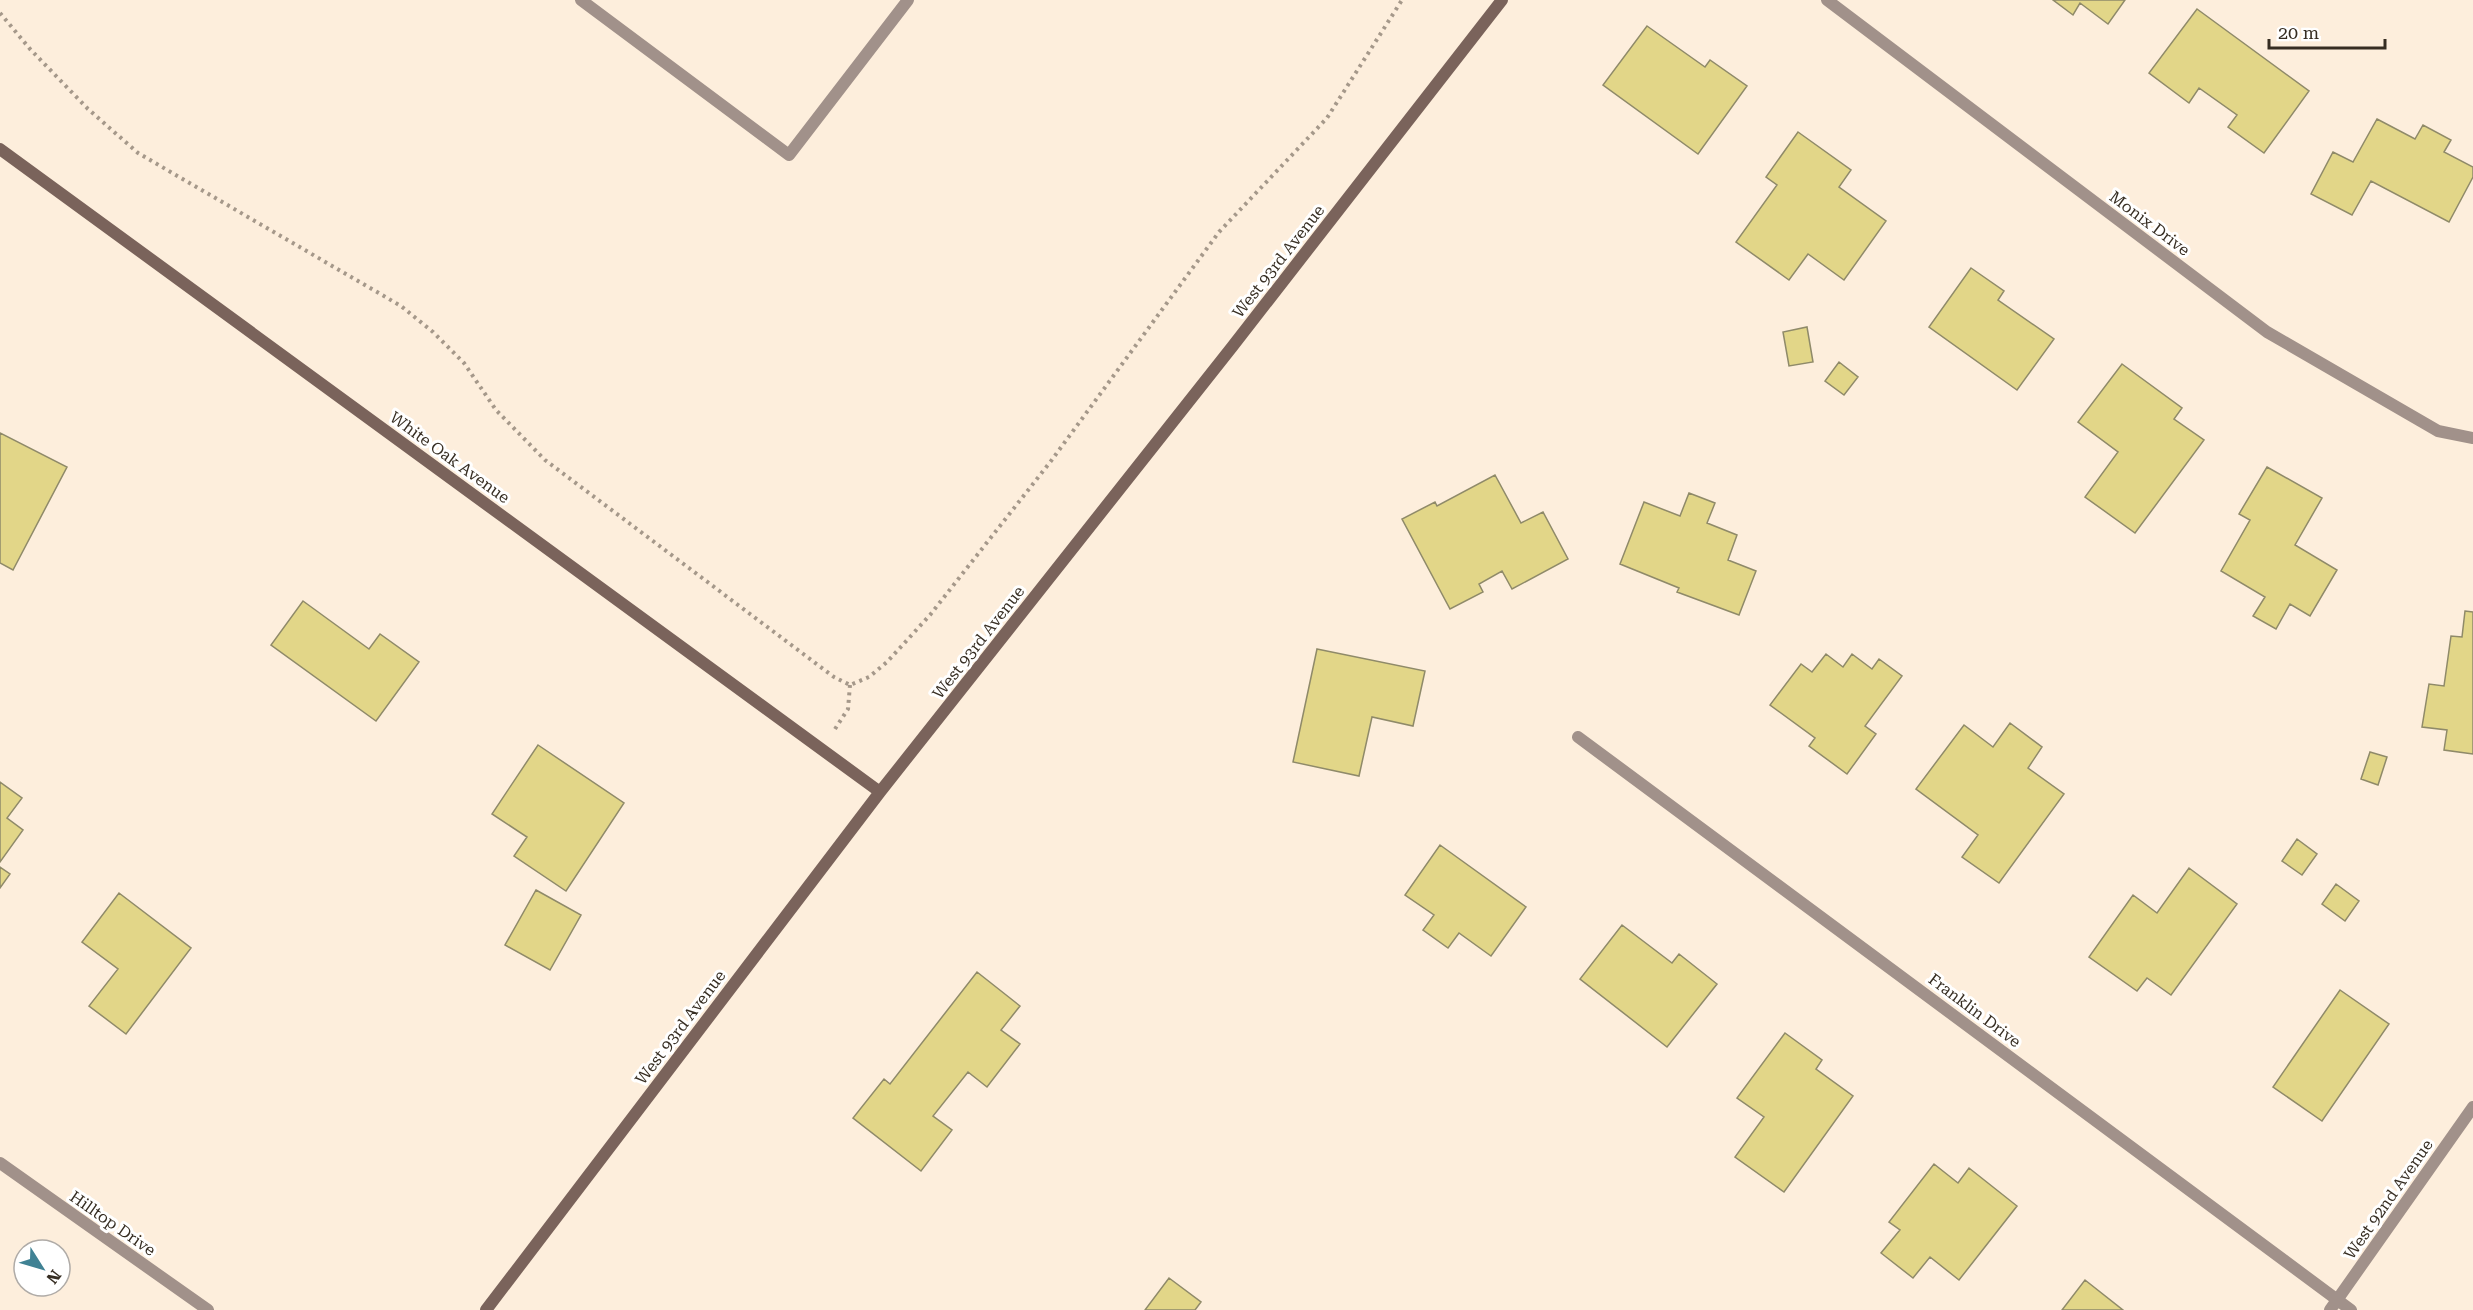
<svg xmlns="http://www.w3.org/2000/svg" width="2473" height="1310" font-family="'Roboto Serif',serif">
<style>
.building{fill:#e2d688;stroke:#8f8a69;stroke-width:1.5}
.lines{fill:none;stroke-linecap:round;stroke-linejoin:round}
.path{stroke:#a5988a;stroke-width:4;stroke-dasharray:3 4.5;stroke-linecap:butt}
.street{stroke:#a1918a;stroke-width:12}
.secondary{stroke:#7a635b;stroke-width:12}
.labels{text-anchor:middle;stroke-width:6;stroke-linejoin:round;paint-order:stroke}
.street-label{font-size:16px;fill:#362d22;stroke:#fff}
</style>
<rect width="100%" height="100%" fill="#fdeedc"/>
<path class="building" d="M2053 0H2125L2108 24 2080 3 2073 15Z
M2197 9 2309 91 2264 153 2228 127 2237 115 2199 88 2189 103 2149 73Z
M1647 26 1705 67 1710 60 1747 86 1698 154 1603 85Z
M2377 119 2415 139 2423 125 2451 140 2444 152 2473 167V177L2449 222 2371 181 2352 215 2311 194 2333 152 2353 162Z
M1798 132 1851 170 1839 187 1886 221 1844 280 1808 254 1789 280 1736 242 1777 185 1766 177Z
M1971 268 2004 291 1998 300 2054 339 2017 390 1929 327Z
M1807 327 1813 362 1789 366 1783 332Z
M1839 362 1858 377 1844 395 1825 381Z
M2122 364 2182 408 2174 419 2204 440 2135 533 2085 497 2118 452 2078 422Z
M0 433 67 467 13 570 0 563Z
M2267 467 2322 498 2295 545 2337 570 2310 616 2290 604 2276 629 2253 616 2265 597 2221 571 2250 520 2239 514Z
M1495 475 1521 523 1543 512 1568 559 1512 589 1502 571 1479 584 1483 592 1450 609 1402 519 1435 502 1437 506Z
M1689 493 1715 503 1707 523 1737 535 1728 560 1756 571 1739 615 1677 592 1679 588 1620 564 1644 502 1680 516Z
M303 601 369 649 380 634 419 662 376 721 271 645Z
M2465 611 2473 612V754L2444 750 2447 730 2422 727 2429 684 2444 686 2451 636 2462 637Z
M1317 649 1425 671 1413 726 1372 717 1359 776 1293 762Z
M1826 654 1843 667 1852 654 1872 669 1879 659 1902 676 1865 726 1876 734 1847 774 1809 746 1815 738 1770 705 1801 664 1812 672Z
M2010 723 2042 747 2028 768 2064 794 1999 883 1962 857 1978 835 1916 789 1964 725 1993 747Z
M538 745 624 803 566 891 514 856 527 837 492 814Z
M2370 752 2387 757 2378 785 2361 779Z
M0 782 22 798 7 818 23 830 0 862Z
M2297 839 2317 854 2302 875 2282 861Z
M1440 845 1526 907 1491 956 1459 933 1448 948 1423 930 1434 915 1405 895Z
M0 867 10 874 0 888Z
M2189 868 2237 904 2171 995 2147 978 2137 991 2089 957 2133 895 2157 913Z
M2336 884 2359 901 2345 921 2322 904Z
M536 890 581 915 550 970 505 945Z
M119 893 191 948 126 1034 89 1006 118 969 82 942Z
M1622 925 1672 963 1679 954 1717 984 1667 1047 1580 979Z
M977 972 1020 1006 1001 1030 1020 1044 987 1087 968 1072 933 1116 952 1130 921 1171 853 1118 884 1079 890 1084Z
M2340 990 2389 1024 2322 1121 2273 1087Z
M1785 1033 1822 1060 1816 1069 1853 1096 1784 1192 1735 1157 1764 1117 1737 1098Z
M1934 1164 1958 1183 1969 1168 2017 1206 1959 1280 1930 1257 1913 1278 1881 1253 1900 1230 1889 1222Z
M1169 1278 1201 1302 1195 1310H1145Z
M2085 1280 2123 1310H2062Z"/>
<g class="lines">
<path class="path" d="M0 13 30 49 88 109 138 153 401 306 433 332 464 363 496 410 545 460 834 677 850 685 869 677 887 662 930 615 1051 461 1219 232 1327 118 1402 0
M835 729 848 709 850 685"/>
<path class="street" d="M581 0 789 155 908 0
M1827 0 2267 332 2438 431 2473 438
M1578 737 2351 1310
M0 1163 208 1310
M2330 1310 2473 1107"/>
<path class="secondary" d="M0 149 880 792
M486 1310 880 792 1232 347 1502 0"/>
</g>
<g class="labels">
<g class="street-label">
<text transform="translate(2150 223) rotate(37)" y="6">Monix Drive</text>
<text transform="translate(1278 261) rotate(-52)" y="6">West 93rd Avenue</text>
<text transform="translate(450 457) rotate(36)" y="6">White Oak Avenue</text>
<text transform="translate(978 642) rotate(-52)" y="6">West 93rd Avenue</text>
<text transform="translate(1975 1010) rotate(37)" y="6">Franklin Drive</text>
<text transform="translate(680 1027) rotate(-53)" y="6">West 93rd Avenue</text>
<text transform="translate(2388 1199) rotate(-55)" y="6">West 92nd Avenue</text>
<text transform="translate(113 1223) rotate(35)" y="6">Hilltop Drive</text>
</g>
</g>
<g transform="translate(42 1268) rotate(127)"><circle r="28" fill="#ffffff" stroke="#afaba7" stroke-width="1.5"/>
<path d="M0-4.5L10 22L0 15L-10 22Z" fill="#408294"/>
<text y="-9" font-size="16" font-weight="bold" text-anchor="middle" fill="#362d22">N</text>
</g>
<path d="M2269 39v9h116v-9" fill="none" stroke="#362d22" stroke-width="3"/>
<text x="2278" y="39" font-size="18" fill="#362d22" stroke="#ffffff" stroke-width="4.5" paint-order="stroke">20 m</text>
</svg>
